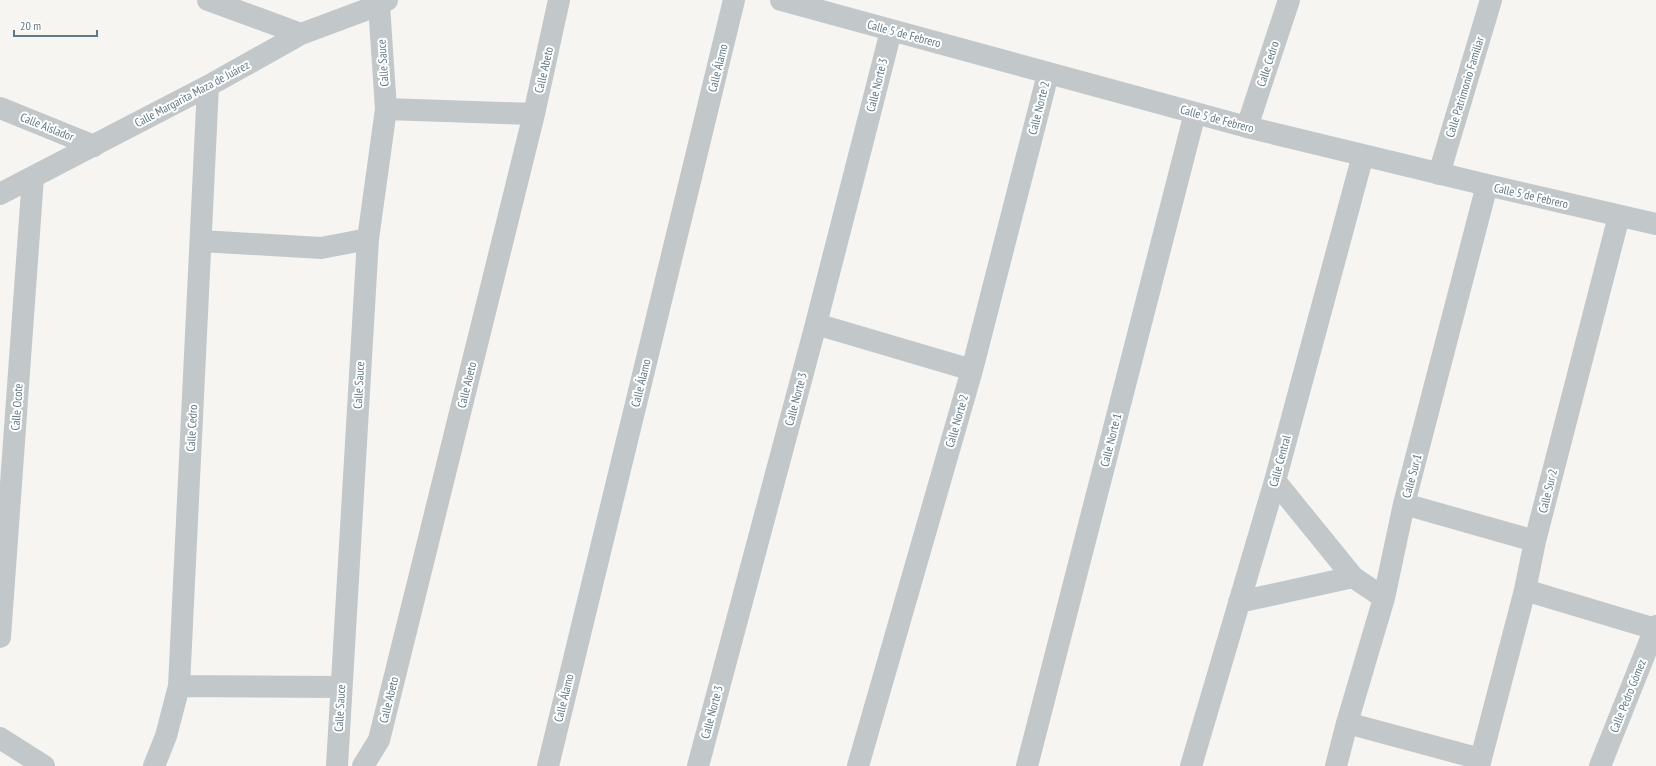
<svg xmlns="http://www.w3.org/2000/svg" width="1656" height="766" font-family="'PT Sans Narrow',sans-serif">
<style>
.lines{fill:none;stroke-linecap:round;stroke-linejoin:round}
.street{stroke:#c2c7ca;stroke-width:22}
.labels{text-anchor:middle;stroke-width:4;stroke-linejoin:round;paint-order:stroke}
.street-label{font-size:12px;fill:#627985;stroke:#fff}
</style>
<rect width="100%" height="100%" fill="#f6f5f1"/>
<g class="lines">
<path class="street" d="M208 0 301 34
M781 0 1247 127 1487 185 1656 224
M0 108 94 146
M386 109 534 114
M1247 127 1289 0
M1439 174 1491 0
M0 194 208 86 301 34 379 5 387 0
M201 241 321 248 368 239
M816 324 972 370
M1275 481 1353 577 1384 598
M1404 504 1535 541
M1525 590 1655 629
M1239 602 1353 577
M0 637 33 177
M179 686 341 687
M1347 723 1481 759
M0 738 44 766
M154 766 166 736 179 686 208 86
M337 766 368 239 386 109 379 5
M363 766 379 740 534 114 559 0
M548 766 734 0
M698 766 816 324 891 31
M858 766 972 370 1048 74
M1027 766 1195 113
M1191 766 1275 481 1363 155
M1336 766 1347 723 1384 598 1404 504 1487 185
M1479 766 1525 590 1535 541 1619 216
M1600 766 1656 626"/>
</g>
<g class="labels">
<g class="street-label">
<text transform="translate(904 34) rotate(15)" y="4">Calle 5 de Febrero</text>
<text transform="translate(383 63) rotate(-94)" y="4">Calle Sauce</text>
<text transform="translate(1268 64) rotate(-72)" y="4">Calle Cedro</text>
<text transform="translate(718 68) rotate(-76)" y="4">Calle Álamo</text>
<text transform="translate(544 70) rotate(-77)" y="4">Calle Abeto</text>
<text transform="translate(877 85) rotate(-76)" y="4">Calle Norte 3</text>
<text transform="translate(1465 87) rotate(-73)" y="4">Calle Patrimonio Familiar</text>
<text transform="translate(192 94) rotate(-28)" y="4">Calle Margarita Maza de Juárez</text>
<text transform="translate(1039 108) rotate(-76)" y="4">Calle Norte 2</text>
<text transform="translate(1217 119) rotate(15)" y="4">Calle 5 de Febrero</text>
<text transform="translate(47 127) rotate(22)" y="4">Calle Aislador</text>
<text transform="translate(1531 196) rotate(13)" y="4">Calle 5 de Febrero</text>
<text transform="translate(641 383) rotate(-76)" y="4">Calle Álamo</text>
<text transform="translate(359 385) rotate(-87)" y="4">Calle Sauce</text>
<text transform="translate(467 385) rotate(-76)" y="4">Calle Abeto</text>
<text transform="translate(796 399) rotate(-75)" y="4">Calle Norte 3</text>
<text transform="translate(17 407) rotate(-86)" y="4">Calle Ocote</text>
<text transform="translate(957 421) rotate(-74)" y="4">Calle Norte 2</text>
<text transform="translate(192 428) rotate(-87)" y="4">Calle Cedro</text>
<text transform="translate(1111 440) rotate(-76)" y="4">Calle Norte 1</text>
<text transform="translate(1280 461) rotate(-75)" y="4">Calle Central</text>
<text transform="translate(1412 476) rotate(-75)" y="4">Calle Sur 1</text>
<text transform="translate(1548 491) rotate(-76)" y="4">Calle Sur 2</text>
<text transform="translate(1628 696) rotate(-68)" y="4">Calle Pedro Gómez</text>
<text transform="translate(564 698) rotate(-76)" y="4">Calle Álamo</text>
<text transform="translate(389 700) rotate(-76)" y="4">Calle Abeto</text>
<text transform="translate(340 708) rotate(-87)" y="4">Calle Sauce</text>
<text transform="translate(712 712) rotate(-75)" y="4">Calle Norte 3</text>
</g>
</g>
<path d="M14 30v6h83v-6" fill="none" stroke="#627985" stroke-width="2"/>
<text x="20" y="30" font-size="12" fill="#627985" stroke="#ffffff" stroke-width="3" paint-order="stroke">20 m</text>
</svg>
